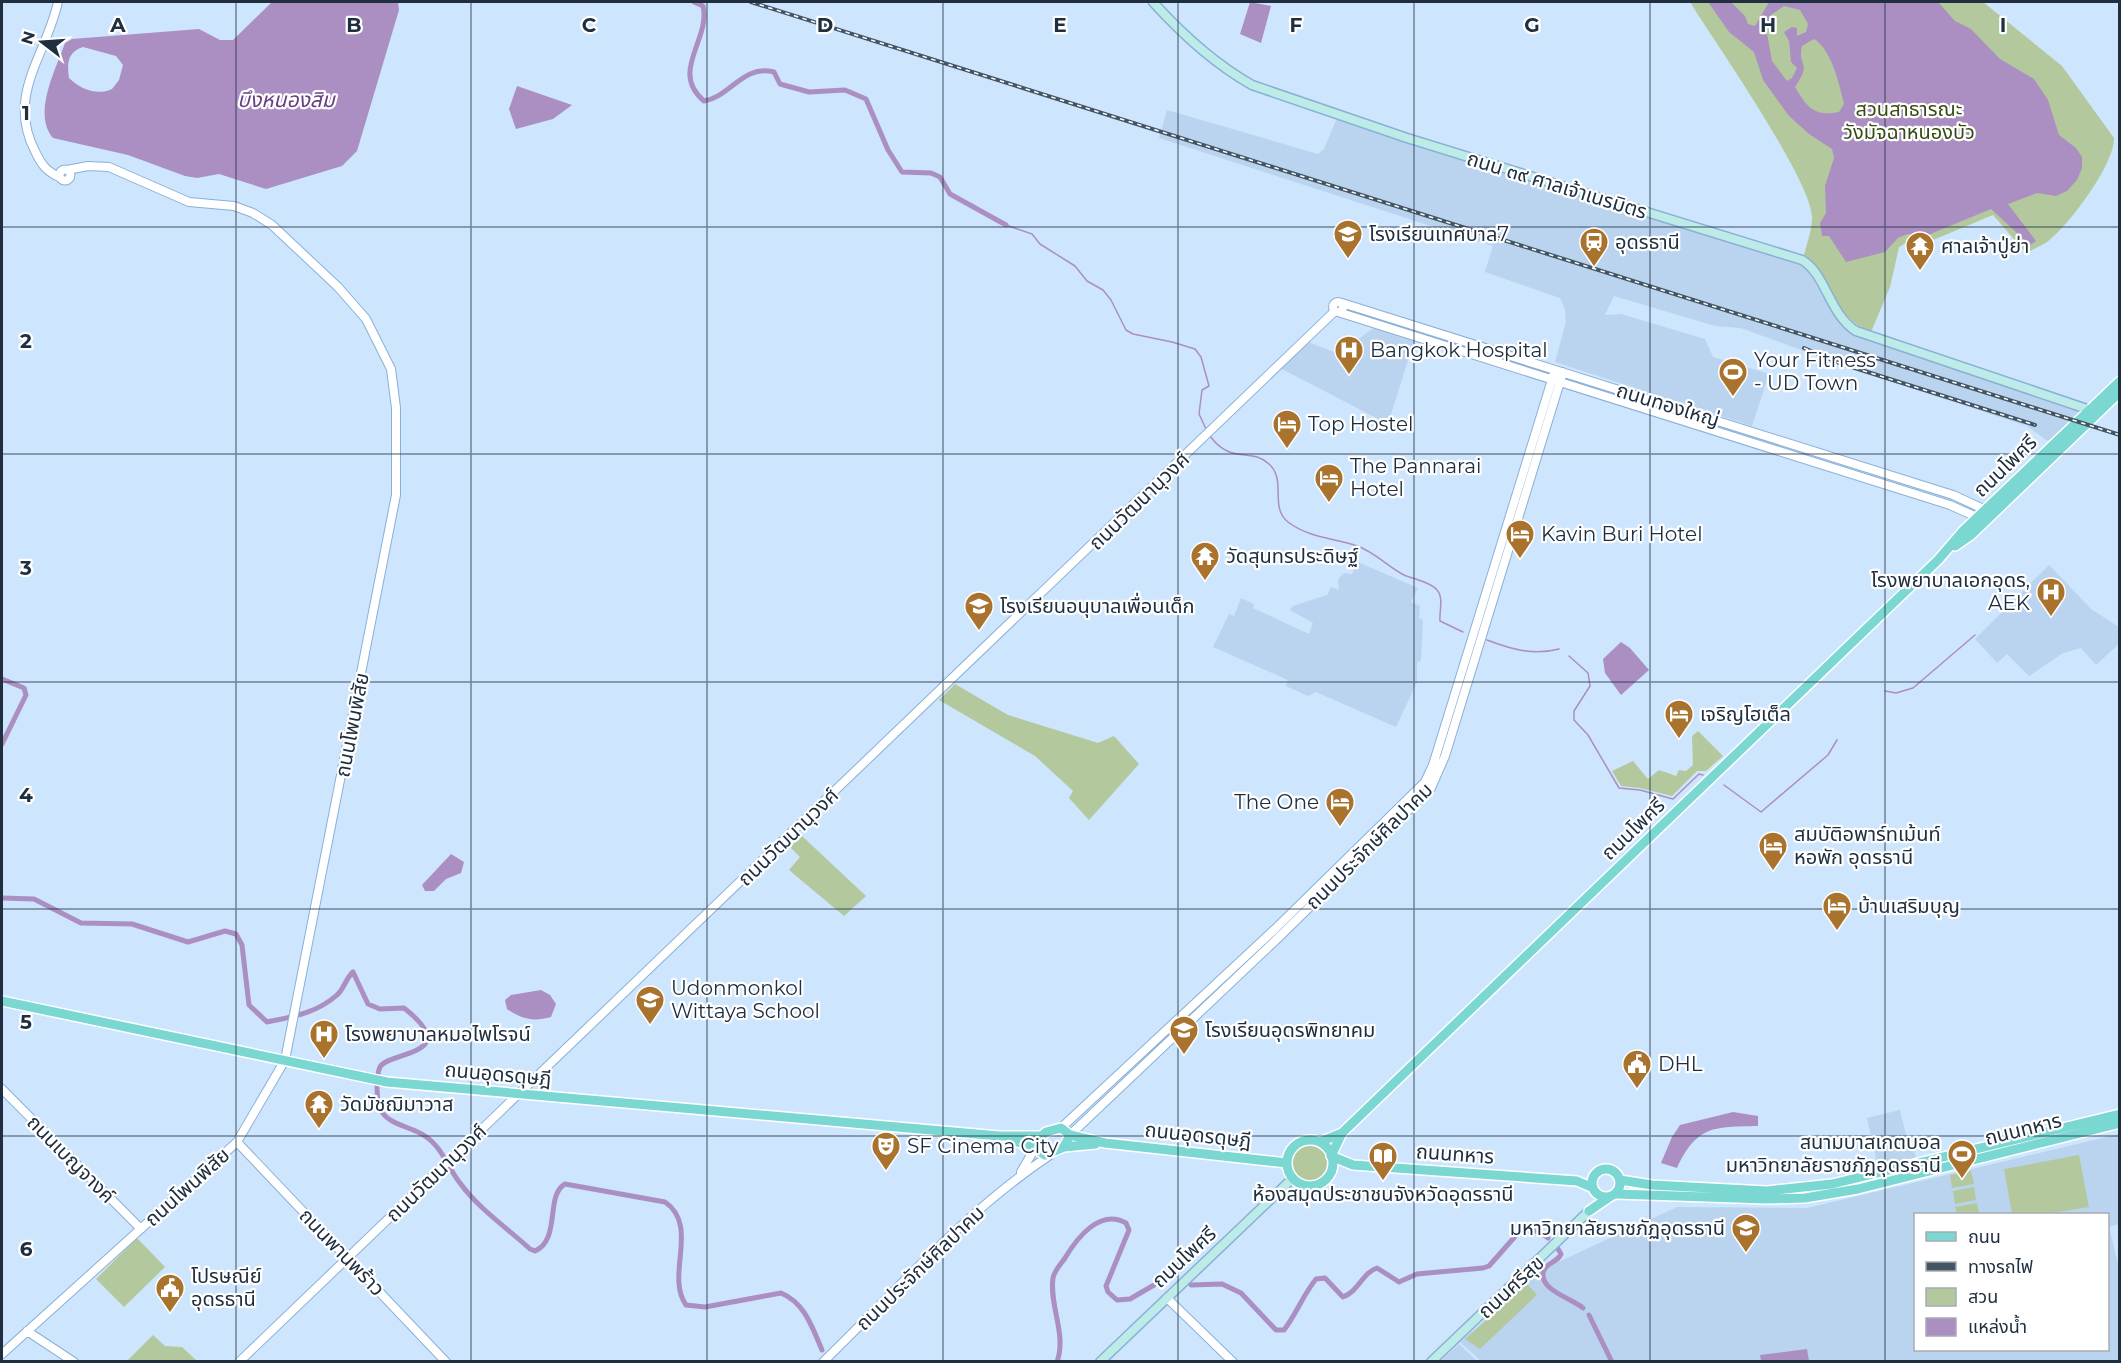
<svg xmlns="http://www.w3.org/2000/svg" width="2121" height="1363" font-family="Montserrat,'Noto Sans Thai',sans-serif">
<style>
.built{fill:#bad4ef;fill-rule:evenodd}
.green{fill:#b3c99d}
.water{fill:#ab8fc3;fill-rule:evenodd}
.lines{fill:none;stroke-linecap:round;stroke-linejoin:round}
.stream{stroke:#ab8fc3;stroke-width:1.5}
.canal{stroke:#ab8fc3;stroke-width:5}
.tertiary-casing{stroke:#8ab0d6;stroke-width:10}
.secondary-casing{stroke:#8ab0d6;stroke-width:11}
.primary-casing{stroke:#fff;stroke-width:12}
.tertiary{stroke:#fff;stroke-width:8}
.secondary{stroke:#bdebe8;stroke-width:8}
.primary{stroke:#7bd7d2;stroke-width:9}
.rail-casing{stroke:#435465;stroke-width:4}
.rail{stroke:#fff;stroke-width:1.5;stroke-dasharray:4.5;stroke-linecap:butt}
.grid{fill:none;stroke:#202f3f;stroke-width:1.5;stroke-opacity:0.55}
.labels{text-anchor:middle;stroke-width:4.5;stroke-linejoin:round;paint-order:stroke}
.park-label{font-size:20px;fill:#354c11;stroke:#fff}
.street-label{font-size:20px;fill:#202f3f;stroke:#fff}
.poi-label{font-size:20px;fill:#202f3f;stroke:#fff;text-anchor:start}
.water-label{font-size:21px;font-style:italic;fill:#674183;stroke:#fff}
.grid-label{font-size:20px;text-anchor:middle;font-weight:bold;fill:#202f3f;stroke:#fff;stroke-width:4.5;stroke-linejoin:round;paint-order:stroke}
</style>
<rect width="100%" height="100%" fill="#cde5fd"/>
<path class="built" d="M1167 110 1318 154 1324 149 1336 120 1341 119 1805 266 1844 327 2078 409 2080 414 2053 441 2046 440 2027 426 1850 368 1741 328 1715 326 1614 296 1605 315 1621 314 1705 339 1713 357 1769 374 1752 426 1555 362 1566 322 1565 309 1560 298 1485 272 1493 246 1159 138Z
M1376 326 1415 338 1388 424 1280 368 1308 342 1339 354Z
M1339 554 1418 588 1411 602 1420 606 1419 618 1423 620 1421 660 1417 663V682L1396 727 1316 692 1308 696 1286 686 1288 680 1213 647 1229 614 1234 616 1241 598 1254 604 1253 608 1309 634 1313 623 1290 610 1293 606 1327 595 1331 587 1339 590 1338 579 1344 573 1352 574 1355 567 1336 558Z
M2049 565 2091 609 2119 627V644L2096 665 2081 648 2063 653 2029 676 2007 654 1997 663 1975 639Z
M1900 1110 1909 1148H1913L1916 1158 1878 1167 1867 1118Z
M2119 1134V1224L2109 1227 2119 1268V1361L1482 1362 1460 1342 1543 1269 1677 1207 1807 1208ZM1916 1214H2108V1350H1916Z
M1459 1344 1477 1361H1441Z"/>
<path class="green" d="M1690 2H1983L2062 66 2114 138C2115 164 2068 227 2047 242 2041 246 2033 249 2026 253L1993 215 1921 245 1911 240 1899 247 1890 287 1871 332C1837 318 1823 285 1804 255 1807 243 1812 230 1812 218 1813 182 1714 41 1690 2Z
M955 684 1008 715 1098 743 1114 736 1139 764 1089 820 1069 798 1073 791 1035 756 939 700Z
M1698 731 1723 756 1706 771H1697L1672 796 1640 788 1621 786 1612 771 1633 761 1648 779 1659 770 1676 776 1679 770 1686 771 1693 765 1692 736Z
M802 836 866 896 844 916 789 870 800 857 790 847Z
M1292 1163a18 18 0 1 1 36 0a18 18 0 1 1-36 0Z
M2079 1155 2089 1207 2046 1214H2012L2004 1169Z
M1971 1171 1974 1184 1952 1188 1950 1175Z
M1974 1187 1976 1200 1955 1204 1953 1191Z
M1977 1203 1979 1214H1957L1955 1207Z
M137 1238 165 1267 124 1307 96 1279Z
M1527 1284 1537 1295 1480 1349 1465 1339Z
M153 1335 165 1346 182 1347 197 1361H127Z"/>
<path class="water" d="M272 2H398L399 10 357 151 342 166 266 189 219 174 197 178 185 176 128 155 53 138C32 114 56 69 65 43L72 39 199 29 220 40H233ZM83 47 116 56 123 65 119 80 112 89C97 96 80 89 69 78 67 64 67 52 83 47Z
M1250 2 1271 6 1261 43 1240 34Z
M1708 2H1731L1745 16 1748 24 1755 26 1769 2H1938L1955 21 1971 29 2000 59 2034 79 2048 100 2059 135 2076 148 2082 157V168L2077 180 2067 191 2056 196 2037 193 2008 204 2036 241 2030 245 1991 209 1928 235 1921 237 1908 234 1898 238 1885 252 1846 262 1829 236H1822L1820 223 1826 213 1825 186 1834 158 1832 149 1809 134 1789 116 1763 80 1754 52 1729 32ZM1784 6 1800 10 1808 24 1806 32 1797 36V28L1792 27 1784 32 1789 41 1791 62 1797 68 1792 78 1787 81 1772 61 1766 28 1771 15ZM1814 39C1832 50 1839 84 1844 104L1839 112C1814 117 1807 107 1795 87 1813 61 1797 67 1802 46Z
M517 86 572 105 553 119 516 129 509 109Z
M1621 642 1630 648 1649 670 1621 695 1605 673 1603 659Z
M451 854 464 862 461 873 446 879 434 891H425L422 885Z
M541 990 550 995 556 1004 551 1017C533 1022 522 1019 507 1009L505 1000 511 995Z
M1733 1112 1758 1116V1126C1714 1127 1697 1125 1677 1168L1661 1163 1672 1137 1680 1125Z
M1807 1349 1809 1361H1761L1760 1355Z"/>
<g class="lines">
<path class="stream" d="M1006 225 1032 234 1040 244 1075 266 1087 281 1103 290 1111 300 1126 330 1133 334 1172 342 1195 349 1201 357 1209 386 1202 390 1199 414 1206 429
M1210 436C1231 465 1251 447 1269 464 1287 480 1269 507 1288 522 1309 538 1334 538 1357 546 1375 552 1388 567 1404 575 1413 579 1431 582 1437 590 1444 597 1439 613 1440 621L1463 632
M1487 640C1511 649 1533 656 1559 649
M1569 656 1588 673 1590 686 1574 711V720L1588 735 1619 788 1640 790 1673 799 1699 774 1703 775
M1885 691 1896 693 1913 688 1975 635
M1724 785 1761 812 1828 755 1837 740"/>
<path class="canal" d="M694 2 703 6C711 40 669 71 704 101 730 97 743 64 774 72L780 84 809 92 845 90 866 99 888 150 902 172 931 173 940 177 950 194 1006 225
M2 679 24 688 26 695 2 744
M2 898 34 899 81 923 132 924 188 942 225 931 236 934 242 945 249 1005 267 1022C292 1017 317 1013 337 995 344 989 346 978 353 972L368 1004 380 1009 404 1008C465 1056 388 1051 380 1067 376 1076 376 1098 380 1108 386 1125 411 1126 425 1136 442 1147 448 1168 460 1183 478 1208 507 1228 530 1249L535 1251C561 1240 545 1195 565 1184L665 1202C700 1226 665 1275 686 1305L705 1307 781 1293C805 1303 812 1327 822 1350
M1558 1249 1561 1254C1558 1262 1548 1262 1544 1270 1536 1289 1573 1299 1583 1308
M1191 1285 1222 1284 1241 1293 1276 1330H1284C1297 1313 1303 1295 1316 1279L1325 1278 1343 1297C1359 1291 1362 1273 1377 1268L1399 1282 1417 1274 1483 1268 1489 1266 1519 1232 1538 1231 1548 1238
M1589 1315 1612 1362
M1057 1362C1067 1334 1049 1306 1053 1278 1054 1271 1061 1264 1065 1258 1077 1238 1100 1208 1126 1223L1129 1230 1106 1286 1108 1292 1117 1300 1130 1299 1154 1285"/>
<g class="tertiary-casing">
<path id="tertiary" d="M58 2C46 56 6 95 35 151 41 164 46 171 59 177
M59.5 175a5.5 5.5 0 1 1 11 0a5.5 5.5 0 1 1-11 0Z
M1333 307a5 5 0 1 1 10 0a5 5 0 1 1-10 0Z
M1342 303 1953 495 1979 507 1986 514
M1338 312 1950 505 1981 519
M2 1089 141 1229
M1061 1128 1275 929 1425 782 1433 765 1555 370
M1070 1135 1278 938 1431 788 1445 756 1563 372
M237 1142 446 1362
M1021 1172 1035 1148
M1167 1298 1233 1362
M27 1331 74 1362
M2 1354 237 1142 285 1060 396 495V408L391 369 366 319 338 287 272 225 253 213 234 206 189 202 109 167 88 166 67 170
M239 1362 1335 311
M823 1362C896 1291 965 1212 1050 1155"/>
</g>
<g class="secondary-casing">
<path id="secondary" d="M1153 2C1181 33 1215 64 1252 85L1407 138 1802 260C1826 274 1829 314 1856 331L2090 410
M1100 1362 1293 1178
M1431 1362 1589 1211"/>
</g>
<g class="primary-casing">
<path id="primary" d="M1955 546 1971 535 2120 392
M2 1001 387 1082 999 1136H1040
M1342 1133 1331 1156 1353 1165 1577 1181 1593 1188
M1070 1135 1105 1143 1287 1163
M1009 1139 1035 1148 1045 1155 1064 1147 1070 1135
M1037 1140 1046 1132 1061 1128 1070 1135
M1287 1163a23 23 0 1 1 46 0a23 23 0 1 1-46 0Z
M1320 1142 1342 1133 1938 560 1964 530 2120 381
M1064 1147 1096 1144
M1592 1183a14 14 0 1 1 28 0a14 14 0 1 1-28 0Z
M1620 1180 1652 1185 1767 1191 1832 1184 2120 1114
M1616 1194 1766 1199 1805 1198 1858 1189 2120 1123
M1589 1211 1611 1196"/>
</g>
<use href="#tertiary" class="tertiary"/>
<use href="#secondary" class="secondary"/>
<use href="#primary" class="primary"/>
<g class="rail-casing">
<path id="rail" d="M751 2 2120 435
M1804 348 1839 363 2035 425"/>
</g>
<use href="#rail" class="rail"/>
</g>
<path class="grid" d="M236 2V1362M471 2V1362M707 2V1362M943 2V1362M1178 2V1362M1414 2V1362M1650 2V1362M1885 2V1362M2 227H2120M2 454H2120M2 682H2120M2 909H2120M2 1136H2120"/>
<defs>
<g id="school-pin" transform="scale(1.5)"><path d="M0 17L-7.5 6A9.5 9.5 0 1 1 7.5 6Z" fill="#a9732e" stroke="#fff"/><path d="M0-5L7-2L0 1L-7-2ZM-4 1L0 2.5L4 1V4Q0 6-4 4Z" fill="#fff"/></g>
<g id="station-pin" transform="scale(1.5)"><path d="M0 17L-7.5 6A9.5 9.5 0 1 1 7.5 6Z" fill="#a9732e" stroke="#fff"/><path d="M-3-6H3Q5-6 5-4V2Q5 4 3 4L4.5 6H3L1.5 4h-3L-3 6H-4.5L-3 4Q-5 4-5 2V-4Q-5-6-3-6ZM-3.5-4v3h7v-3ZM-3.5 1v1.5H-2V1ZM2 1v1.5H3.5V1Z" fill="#fff"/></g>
<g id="temple-pin" transform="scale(1.5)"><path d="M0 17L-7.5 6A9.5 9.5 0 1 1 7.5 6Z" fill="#a9732e" stroke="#fff"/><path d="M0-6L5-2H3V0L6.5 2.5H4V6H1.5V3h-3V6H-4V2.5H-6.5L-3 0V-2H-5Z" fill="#fff"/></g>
<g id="hospital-pin" transform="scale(1.5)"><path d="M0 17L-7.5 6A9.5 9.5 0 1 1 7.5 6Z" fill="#a9732e" stroke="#fff"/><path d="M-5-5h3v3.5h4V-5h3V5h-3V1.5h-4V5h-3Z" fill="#fff"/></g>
<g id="stadium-pin" transform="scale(1.5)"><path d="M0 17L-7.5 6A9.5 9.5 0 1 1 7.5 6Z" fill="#a9732e" stroke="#fff"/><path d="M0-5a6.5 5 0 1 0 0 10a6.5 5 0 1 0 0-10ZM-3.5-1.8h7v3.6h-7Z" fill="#fff"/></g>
<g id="hotel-pin" transform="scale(1.5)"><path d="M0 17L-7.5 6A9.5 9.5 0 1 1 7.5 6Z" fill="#a9732e" stroke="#fff"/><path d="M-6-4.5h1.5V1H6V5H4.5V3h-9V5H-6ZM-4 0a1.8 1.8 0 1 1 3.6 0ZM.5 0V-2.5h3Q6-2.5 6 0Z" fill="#fff"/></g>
<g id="civic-pin" transform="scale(1.5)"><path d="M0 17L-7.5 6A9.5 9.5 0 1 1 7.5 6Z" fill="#a9732e" stroke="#fff"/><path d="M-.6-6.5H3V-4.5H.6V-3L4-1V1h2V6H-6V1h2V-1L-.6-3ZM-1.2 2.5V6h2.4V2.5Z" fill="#fff"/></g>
<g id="theatre-pin" transform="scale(1.5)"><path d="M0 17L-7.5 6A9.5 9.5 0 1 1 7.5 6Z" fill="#a9732e" stroke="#fff"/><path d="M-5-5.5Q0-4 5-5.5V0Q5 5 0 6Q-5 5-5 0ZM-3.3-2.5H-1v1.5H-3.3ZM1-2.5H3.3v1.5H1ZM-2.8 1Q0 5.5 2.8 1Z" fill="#fff"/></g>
<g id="library-pin" transform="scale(1.5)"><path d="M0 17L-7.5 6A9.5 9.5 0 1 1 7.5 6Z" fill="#a9732e" stroke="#fff"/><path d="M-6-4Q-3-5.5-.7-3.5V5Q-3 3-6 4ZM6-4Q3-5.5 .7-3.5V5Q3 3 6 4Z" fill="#fff"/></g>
<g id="university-pin" transform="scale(1.5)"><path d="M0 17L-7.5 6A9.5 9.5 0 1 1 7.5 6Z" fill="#a9732e" stroke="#fff"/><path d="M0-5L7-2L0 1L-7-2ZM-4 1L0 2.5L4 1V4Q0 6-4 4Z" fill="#fff"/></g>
</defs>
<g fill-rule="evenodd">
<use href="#school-pin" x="1348" y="234"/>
<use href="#station-pin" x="1594" y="242"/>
<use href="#temple-pin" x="1920" y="246"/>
<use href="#hospital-pin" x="1349" y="350"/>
<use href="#stadium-pin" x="1733" y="372"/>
<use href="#hotel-pin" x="1287" y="424"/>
<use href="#hotel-pin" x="1329" y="478"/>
<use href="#hotel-pin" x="1520" y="534"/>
<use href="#temple-pin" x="1205" y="556"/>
<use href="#hospital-pin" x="2051" y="592"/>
<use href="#school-pin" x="979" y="606"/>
<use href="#hotel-pin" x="1679" y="714"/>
<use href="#hotel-pin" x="1340" y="802"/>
<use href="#hotel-pin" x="1773" y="846"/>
<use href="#hotel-pin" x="1837" y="906"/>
<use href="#school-pin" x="650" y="1000"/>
<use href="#school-pin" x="1184" y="1030"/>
<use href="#hospital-pin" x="324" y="1034"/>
<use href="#civic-pin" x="1637" y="1064"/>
<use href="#temple-pin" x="319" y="1104"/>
<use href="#theatre-pin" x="886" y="1146"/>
<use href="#stadium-pin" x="1962" y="1154"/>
<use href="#library-pin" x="1383" y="1156"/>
<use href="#university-pin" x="1746" y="1228"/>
<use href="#civic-pin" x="170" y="1288"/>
</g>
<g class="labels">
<g class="park-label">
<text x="1909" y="116">สวนสาธารณะ<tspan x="1909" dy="23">วังมัจฉาหนองบัว</tspan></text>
</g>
<g class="street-label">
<text transform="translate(1557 185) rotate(17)" y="7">ถนน ๓๙ ศาลเจ้าเนรมิตร</text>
<text transform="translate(1668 405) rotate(17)" y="7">ถนนทองใหญ่</text>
<text transform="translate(2005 466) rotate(-44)" y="7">ถนนโพศรี</text>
<text transform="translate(1139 501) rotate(-44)" y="7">ถนนวัฒนานุวงศ์</text>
<text transform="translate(352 725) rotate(-79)" y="7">ถนนโพนพิสัย</text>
<text transform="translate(1633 829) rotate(-44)" y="7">ถนนโพศรี</text>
<text transform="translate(788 837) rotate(-44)" y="7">ถนนวัฒนานุวงศ์</text>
<text transform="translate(1369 846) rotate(-45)" y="7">ถนนประจักษ์ศิลปาคม</text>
<text transform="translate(498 1074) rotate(5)" y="7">ถนนอุดรดุษฎี</text>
<text transform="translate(2023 1129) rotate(-14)" y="7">ถนนทหาร</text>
<text transform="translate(1198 1135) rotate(6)" y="7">ถนนอุดรดุษฎี</text>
<text transform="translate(1455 1154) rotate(4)" y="7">ถนนทหาร</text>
<text transform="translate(71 1159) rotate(45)" y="7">ถนนเบญจางค์</text>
<text transform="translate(436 1173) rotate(-44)" y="7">ถนนวัฒนานุวงศ์</text>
<text transform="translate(187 1187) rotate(-42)" y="7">ถนนโพนพิสัย</text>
<text transform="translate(342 1252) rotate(46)" y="7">ถนนพานพร้าว</text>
<text transform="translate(1184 1257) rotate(-43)" y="7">ถนนโพศรี</text>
<text transform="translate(920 1268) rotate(-44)" y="7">ถนนประจักษ์ศิลปาคม</text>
<text transform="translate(1511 1287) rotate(-43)" y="7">ถนนศรีสุข</text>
</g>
<g class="poi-label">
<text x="1369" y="241">โรงเรียนเทศบาล7</text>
<text x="1615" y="249">อุดรธานี</text>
<text x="1941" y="253">ศาลเจ้าปู่ย่า</text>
<text x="1370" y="357">Bangkok Hospital</text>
<text x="1754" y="367">Your Fitness<tspan x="1754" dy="23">- UD Town</tspan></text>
<text x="1308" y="431">Top Hostel</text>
<text x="1350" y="473">The Pannarai<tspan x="1350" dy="23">Hotel</tspan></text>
<text x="1541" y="541">Kavin Buri Hotel</text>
<text x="1226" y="563">วัดสุนทรประดิษฐ์</text>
<text x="2030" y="587" text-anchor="end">โรงพยาบาลเอกอุดร,<tspan x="2030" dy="23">AEK</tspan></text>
<text x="1000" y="613">โรงเรียนอนุบาลเพื่อนเด็ก</text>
<text x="1700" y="721">เจริญโฮเต็ล</text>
<text x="1319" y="809" text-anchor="end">The One</text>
<text x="1794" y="841">สมบัติอพาร์ทเม้นท์<tspan x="1794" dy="23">หอพัก อุดรธานี</tspan></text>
<text x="1858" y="913">บ้านเสริมบุญ</text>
<text x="671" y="995">Udonmonkol<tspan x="671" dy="23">Wittaya School</tspan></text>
<text x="1205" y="1037">โรงเรียนอุดรพิทยาคม</text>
<text x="345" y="1041">โรงพยาบาลหมอไพโรจน์</text>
<text x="1658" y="1071">DHL</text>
<text x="340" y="1111">วัดมัชฌิมาวาส</text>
<text x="1941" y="1149" text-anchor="end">สนามบาสเกตบอล<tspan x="1941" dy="23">มหาวิทยาลัยราชภัฏอุดรธานี</tspan></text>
<text x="907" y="1153">SF Cinema City</text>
<text x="1383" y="1201" text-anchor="middle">ห้องสมุดประชาชนจังหวัดอุดรธานี</text>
<text x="1725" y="1235" text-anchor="end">มหาวิทยาลัยราชภัฏอุดรธานี</text>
<text x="191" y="1283">โปรษณีย์<tspan x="191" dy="23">อุดรธานี</tspan></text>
</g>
<g class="water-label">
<text x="286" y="107">บึงหนองสิม</text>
</g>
</g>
<g class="grid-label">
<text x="118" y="32">A</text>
<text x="354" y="32">B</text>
<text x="589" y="32">C</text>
<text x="825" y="32">D</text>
<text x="1060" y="32">E</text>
<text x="1296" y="32">F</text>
<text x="1532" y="32">G</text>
<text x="1768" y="32">H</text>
<text x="2003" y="32">I</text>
<text x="26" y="120">1</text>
<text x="26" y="348">2</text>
<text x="26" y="575">3</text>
<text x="26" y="802">4</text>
<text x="26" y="1029">5</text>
<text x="26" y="1256">6</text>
</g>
<rect width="2121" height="1363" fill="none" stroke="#202f3f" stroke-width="6"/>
<rect x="1914" y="1213" width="195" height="138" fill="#ffffff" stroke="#a6acb2" stroke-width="1.5"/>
<rect x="1926" y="1232" width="30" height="9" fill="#7bd7d2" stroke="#a6acb2" stroke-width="1.5"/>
<text x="1968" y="1243" font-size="18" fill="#202f3f">ถนน</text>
<rect x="1926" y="1262" width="30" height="9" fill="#435465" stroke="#a6acb2" stroke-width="1.5"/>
<text x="1968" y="1273" font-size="18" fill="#202f3f">ทางรถไฟ</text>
<rect x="1926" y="1288" width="30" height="18" fill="#b3c99d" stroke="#a6acb2" stroke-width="1.5"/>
<text x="1968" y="1303" font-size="18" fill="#202f3f">สวน</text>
<rect x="1926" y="1318" width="30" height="18" fill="#ab8fc3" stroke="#a6acb2" stroke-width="1.5"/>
<text x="1968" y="1333" font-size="18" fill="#202f3f">แหล่งน้ำ</text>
<g transform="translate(42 42) rotate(287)" stroke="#ffffff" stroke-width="4.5" paint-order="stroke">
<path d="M0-4.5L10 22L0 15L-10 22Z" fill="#202f3f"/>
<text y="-9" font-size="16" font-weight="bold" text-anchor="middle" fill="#202f3f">N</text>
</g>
</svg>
